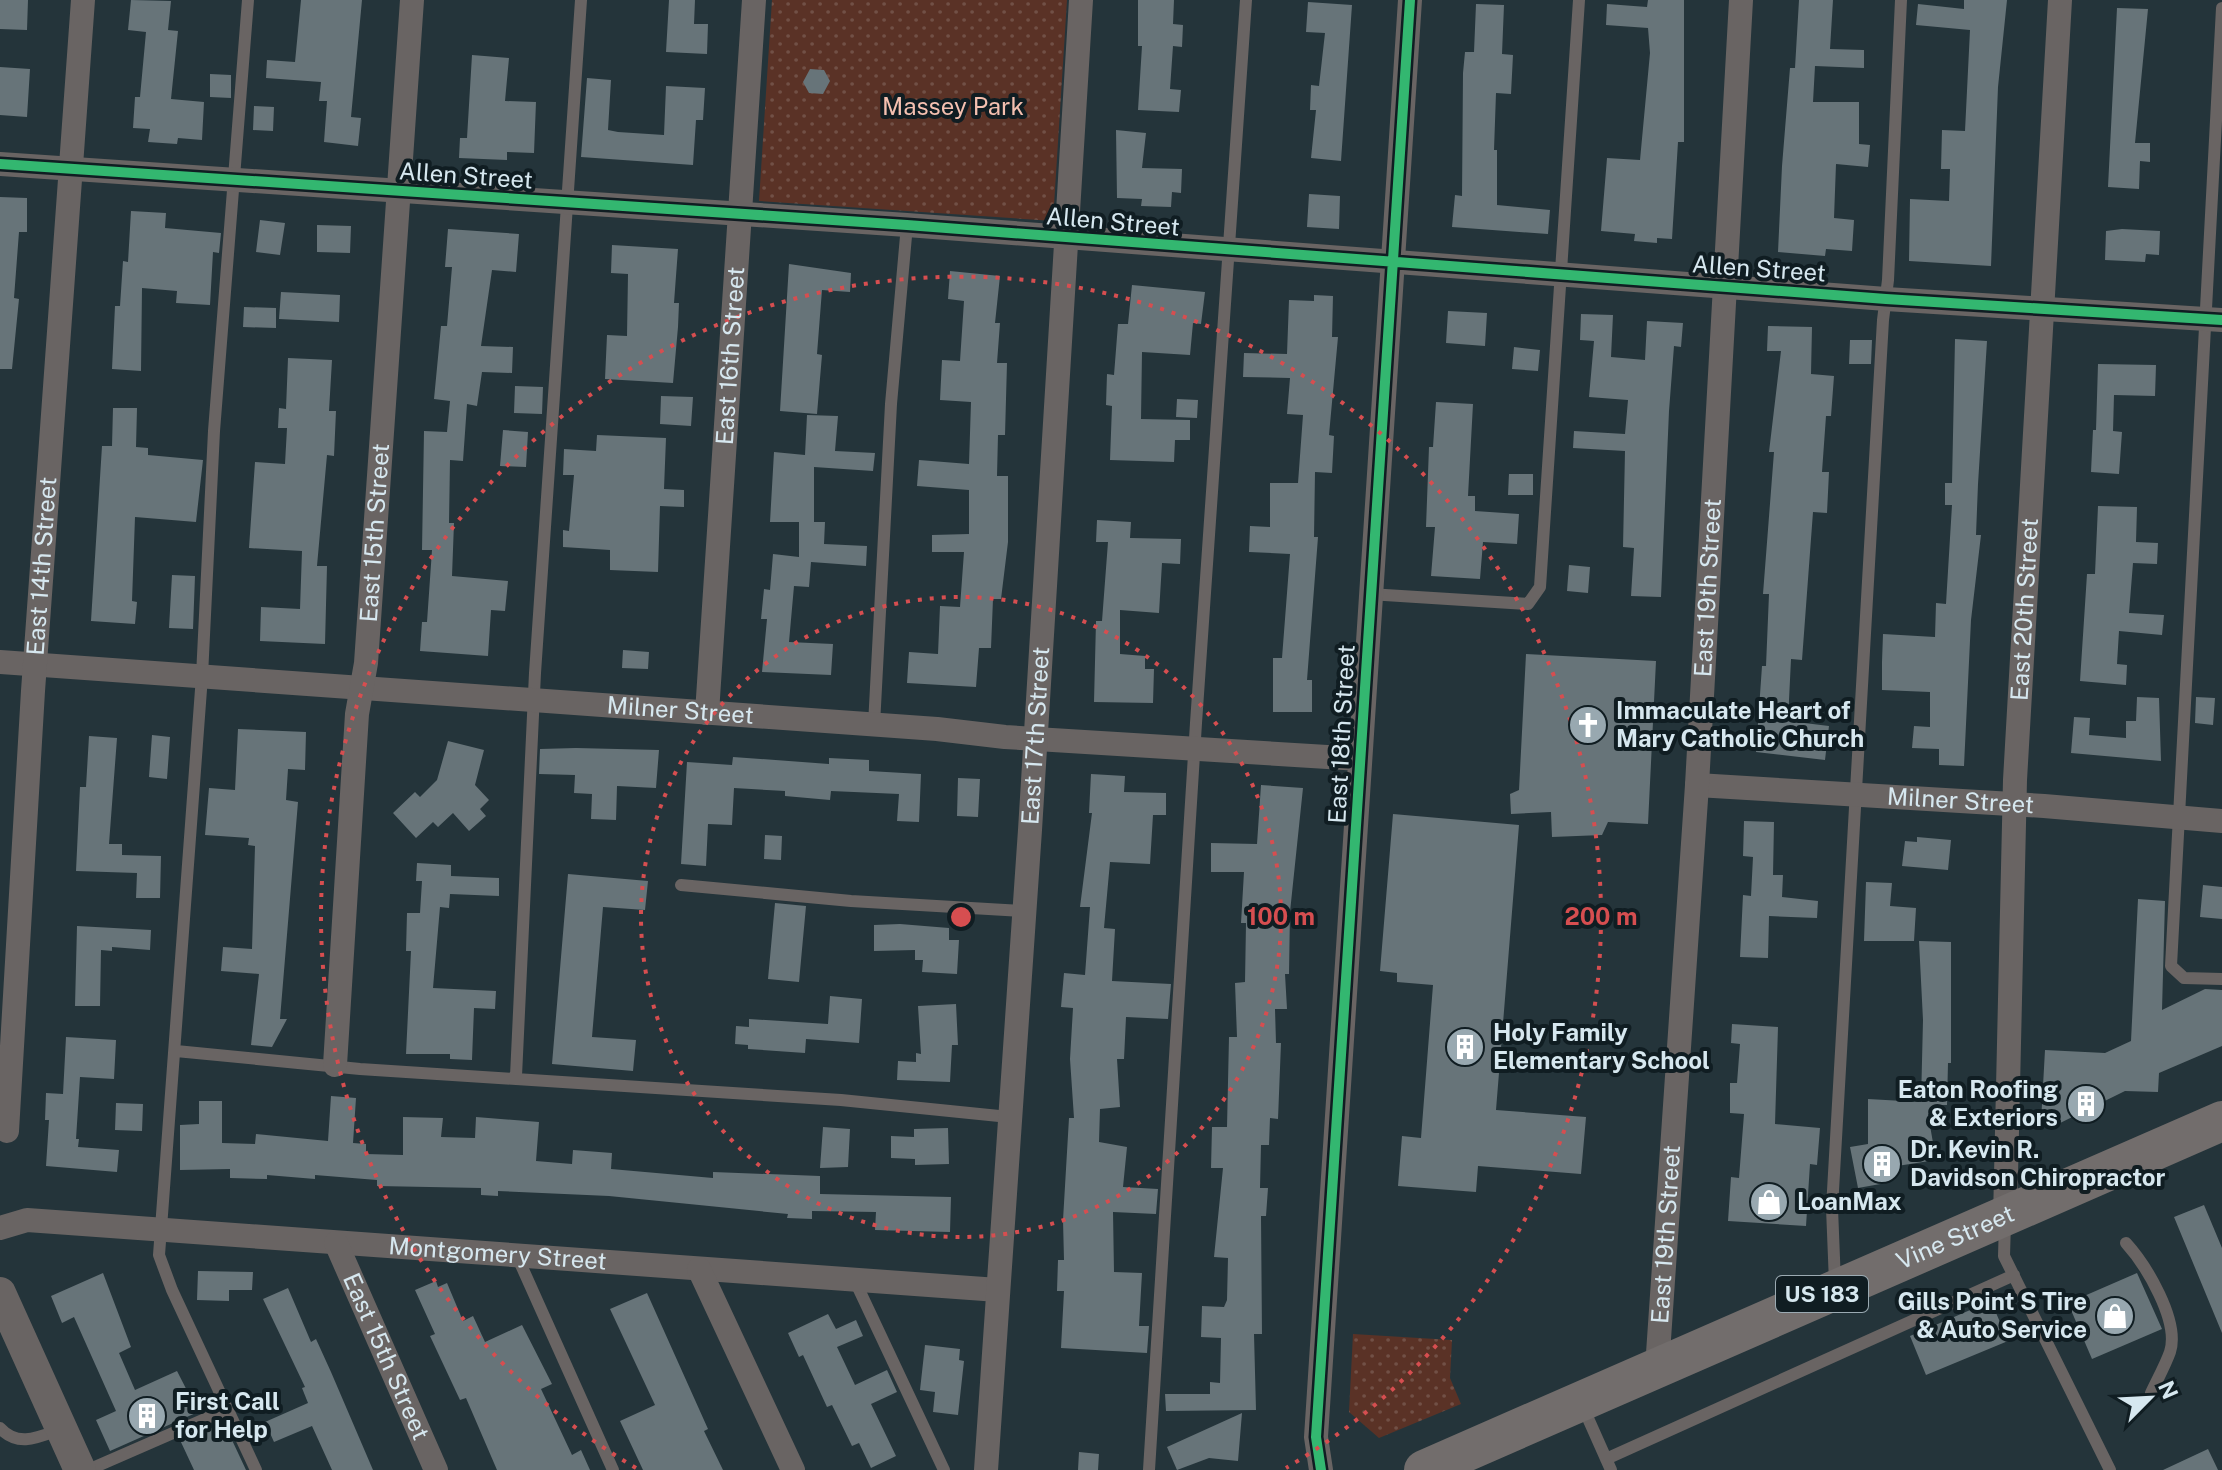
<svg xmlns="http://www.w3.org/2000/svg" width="2222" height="1470" font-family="'Public Sans',sans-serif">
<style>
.park{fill:url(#park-dots)}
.building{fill:#677479}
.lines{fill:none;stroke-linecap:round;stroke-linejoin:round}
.service{stroke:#696463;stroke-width:12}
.minor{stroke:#696463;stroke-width:24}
.tertiary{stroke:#696463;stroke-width:32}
.primary{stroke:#726d6c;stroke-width:40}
.cycleway-casing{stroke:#101d22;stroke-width:15}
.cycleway{stroke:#33b770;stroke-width:10}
.ring{fill:none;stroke:#d64e50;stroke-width:4;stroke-dasharray:4 8}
.labels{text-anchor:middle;stroke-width:8;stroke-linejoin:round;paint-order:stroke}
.shield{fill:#101d22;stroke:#9baab2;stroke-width:2}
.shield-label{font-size:22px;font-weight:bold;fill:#d6e7ef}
.park-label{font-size:24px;fill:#f4c0b0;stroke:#101d22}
.street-label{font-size:24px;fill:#d6e7ef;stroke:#101d22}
.poi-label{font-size:24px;font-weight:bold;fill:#d6e7ef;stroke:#101d22;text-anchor:start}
.centre{fill:#d64e50;stroke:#101d22;stroke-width:4}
.ring-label{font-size:24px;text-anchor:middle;font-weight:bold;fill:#d64e50;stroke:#101d22;stroke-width:8;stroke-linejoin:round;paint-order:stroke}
</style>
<defs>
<pattern id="park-dots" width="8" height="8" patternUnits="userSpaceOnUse" patternTransform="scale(2)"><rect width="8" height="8" fill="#5a3226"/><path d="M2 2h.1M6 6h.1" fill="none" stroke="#715046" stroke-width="1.8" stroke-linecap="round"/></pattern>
</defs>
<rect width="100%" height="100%" fill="#24343a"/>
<path class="park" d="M772 0H1067L1053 221 759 201Z
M1353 1334 1452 1340 1450 1378 1461 1404 1379 1438 1349 1412Z"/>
<path class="building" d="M0 0H28L27 30 0 29Z
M131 0 171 1 168 30 178 31 171 99 204 102 202 140 178 138 177 144 148 142 150 129 133 128 135 97H140L146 32 128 30Z
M301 0H362L351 117 361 118 358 146 324 142 327 101H319L321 82 266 78 267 60 295 62Z
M669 0H695L694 24H708L707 54 666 52Z
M1138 0H1174L1173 24 1183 25 1182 47 1173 46 1170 89 1181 90 1179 112 1138 110 1142 46H1138Z
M1648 0H1684V142H1678L1672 239 1657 238V243L1634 241 1635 234 1601 231 1607 158 1640 160 1650 53 1648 28 1606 25 1607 4 1647 7Z
M1799 0H1833L1830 49 1864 50V68L1815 66 1813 102H1859V144L1870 145 1868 167 1836 164 1834 218 1854 220 1852 251 1826 249 1825 256 1778 252 1782 166 1790 68H1795Z
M1964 0H2007L1998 87 1991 266 1909 261 1910 199 1949 201 1950 169H1941L1942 130 1965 131 1970 30 1916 25 1918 4 1964 9Z
M1308 2 1352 5 1341 161 1311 158 1316 110H1310L1311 85 1319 86 1325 33 1306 32Z
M1476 4 1504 5 1502 54 1513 55 1511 94 1496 93 1494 150H1497V205L1550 210 1548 234 1452 227 1455 195 1462 196 1463 73 1465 52H1474Z
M2117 8 2148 9 2135 143H2150V162L2140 161 2139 189 2108 187Z
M472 55 509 58 505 101 536 102 534 153 507 152V160L459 158 460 138H467Z
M0 67 30 69 27 117 0 115Z
M810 69 824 70 830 81 823 94 809 93 803 82Z
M210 74 231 75V98L210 97Z
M587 78 611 80 608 130 618 132 664 135 666 86 705 88 703 120H696L693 165 581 157Z
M254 106 274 107 273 131 253 130Z
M1116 130 1146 133 1142 168 1182 169 1181 193 1172 192 1171 207 1141 206 1142 199 1117 198Z
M1309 194 1340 196 1339 229 1307 227Z
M0 197 27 198V232H19L14 298 19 299 12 369H0Z
M131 211 166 213 165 228 221 233 219 253 213 252 210 305 176 303 177 291 142 288 141 371 112 369 115 306H120L123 261 128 262Z
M260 220 285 223 280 255 256 252Z
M317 225 351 226 350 253 317 252Z
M448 229 519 234 516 272 492 270 481 346 513 347 512 373 482 372 477 406 467 404 463 461 450 460 449 523H454L452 576 508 581 505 611 491 610 488 656 420 651 422 622H427L432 550H422L424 431 447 432 450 401 434 399 441 326H447L452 267H445Z
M2122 229 2160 231 2159 255 2146 254 2145 262 2105 260 2106 231Z
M612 245 678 249 674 303H679L678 327 673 383 605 379 607 335 627 336 628 274 611 273Z
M789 264 851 273 850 292 822 290 817 354 822 355 817 414 780 411Z
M950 271 1000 276 995 323H1000L997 363H1007L1005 435H998L997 476H1008V542L1001 599H993L991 648H979L976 687 907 683 909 652 938 654 940 606 960 607 964 552H932V535L969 534V490L917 486 919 460 969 464 971 402 940 400 942 360 960 361 964 301 948 299Z
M1132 285 1205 292 1201 324 1193 323 1190 355 1142 352 1141 419 1190 420V440H1175L1174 462 1110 460 1112 406 1106 405 1107 374 1114 375 1118 324H1128Z
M281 292 340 295 339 322 279 319Z
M1314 295 1333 296 1332 337H1338L1329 435 1334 436 1332 473 1315 472 1314 537H1318L1307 680H1312V712H1273V658H1282L1290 554 1249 552 1250 526 1270 527V483H1298L1303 415 1287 414 1290 378 1243 377 1244 353 1287 354 1289 300 1314 301Z
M244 307 276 308V328L243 327Z
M1448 311 1487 313 1485 346 1446 343Z
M1581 314 1613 315 1611 357 1645 360 1647 321 1683 323 1681 347 1674 346 1669 411 1661 597 1631 596 1634 548 1623 547 1625 451 1573 448 1574 431 1625 434 1628 400 1589 397 1594 341 1580 340Z
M1768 326 1812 327 1811 374 1834 376 1831 416H1826L1822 472H1829L1827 513 1813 512 1802 660 1791 659 1788 721 1829 726 1825 760 1756 752 1762 666H1766L1769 594H1763L1774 452H1769L1781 351H1767Z
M1955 339 1987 341 1978 484 1976 535H1981L1971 620 1964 766 1939 765V749L1912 748 1914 726 1930 727V692L1882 690V662L1883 634 1935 637 1936 603 1946 604 1952 505H1945V483H1952Z
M1850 340H1872L1871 364H1849Z
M1514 347 1540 350 1538 371 1512 369Z
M288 358 332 360 329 411H336L334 456 327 455 317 566H327L325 644 260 641 261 607 300 609 302 551 249 548 255 462 285 464 287 428H278L279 408 286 409Z
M2098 364 2156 365 2155 396 2114 395 2113 431 2122 432 2119 474 2091 472 2093 430H2096Z
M515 386 543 387 542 414 514 413Z
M661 396 693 397 691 426 660 424Z
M1177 399 1198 400 1197 418 1176 417Z
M1436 402 1473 404 1468 496H1475V511L1519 514 1517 544 1483 542 1480 579 1431 576 1435 527H1426L1429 447H1433Z
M113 408H137L136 447 148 448V455L203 460 196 522 135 517 132 601 137 602 135 624 91 621 102 446H112Z
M807 415 838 416 835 451 875 453 873 471 814 467V522H825L824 544 867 546 866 566 811 562 809 587 794 586 789 642 833 644 831 675 762 672 767 619H761L764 589 770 590 773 554 799 557V522H770L774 452 805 455Z
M503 430 528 432 526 467 500 466Z
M597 435 666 438 664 489 684 490V507L660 506 658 572 610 570V550L563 547V530L569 531 574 475H563L564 449 596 451Z
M1509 474H1533V495H1508Z
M2098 506 2137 507 2136 542 2158 543 2157 564 2133 563 2129 613 2164 615 2162 635 2119 631 2117 664 2127 665 2126 685 2080 681 2087 574H2095Z
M1097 520 1131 522 1130 538 1181 539 1180 564 1162 563 1159 613 1120 610V654L1145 656V669H1154L1153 703 1094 702 1096 621H1102L1108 542H1096Z
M1569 565 1590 567 1588 593 1567 591Z
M172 575 195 576 193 629 169 628Z
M623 650 649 652 648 669 622 668Z
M1526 654 1656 661 1648 824 1608 822 1602 835 1552 837 1551 812 1511 814 1510 794 1519 790Z
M2137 697 2159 698 2161 761 2071 753 2074 717 2090 718 2089 735 2126 738V721H2136Z
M2196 697 2215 698 2213 725 2195 723Z
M238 729 306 732 305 770 288 769 286 800 298 802 280 1019H287L272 1047 251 1045 259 974 221 971 223 947 252 949 255 846 248 845 249 838 205 835 209 788 235 790Z
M152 735 170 737 167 779 149 777Z
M89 736 117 738 109 844H122V855L161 856 160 898H136L137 873 76 871 80 787H86Z
M448 741 484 750 475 785 489 800 480 809 486 816 469 831 453 813 438 827 433 822 416 838 393 813 415 792 420 797 437 780Z
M576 748 659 750 656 788 617 786 616 820 591 819 592 794 574 793 575 775 539 774 540 749Z
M733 757 829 764V758L869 760V771L921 774 919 822 897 821 899 794 831 791 830 800 785 796V791L734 788 732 825 708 824 706 866 681 864 687 762 732 765Z
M1091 774 1125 776 1124 792 1166 793V815H1153L1150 864 1110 862 1104 928 1115 929 1112 981 1171 984 1168 1019 1126 1017 1124 1059H1117L1120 1107 1100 1109 1099 1142 1127 1147 1123 1187 1158 1189 1156 1214 1113 1212 1114 1272 1142 1273 1139 1326H1149L1147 1353 1061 1348 1064 1291H1057L1058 1260H1064L1063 1220 1069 1118H1074L1070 1059 1073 1008 1061 1007 1064 973 1085 975 1090 907H1080L1092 813H1089Z
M958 778 980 779 978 817 957 816Z
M1261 785 1303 788 1290 912 1289 974H1285L1287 1009H1275L1276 1043H1281L1278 1119 1270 1118 1269 1145H1261L1260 1188H1268L1266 1216H1261L1262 1334H1254L1256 1410 1166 1411 1165 1394H1210V1382L1220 1383 1221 1338 1201 1337 1202 1306 1224 1307 1227 1300 1228 1258 1214 1257 1223 1168H1211L1212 1127H1227L1229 1037H1237L1235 983 1245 982 1246 923H1241L1244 872H1211V843L1257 844Z
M1393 814 1519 825 1496 1110 1586 1117 1581 1174 1478 1166 1476 1192 1398 1186 1402 1136 1421 1138 1433 985 1397 982V973L1380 971Z
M1744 821 1774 822 1773 875H1783L1782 897 1818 901 1817 918 1769 916 1768 958 1740 957 1743 895 1751 896 1753 857 1743 856Z
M765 835 782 836 781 860 764 859Z
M1917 837 1951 840 1948 870 1902 866 1905 841 1917 842Z
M417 863 451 865V876L499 878V896L450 894 449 908 440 907 433 988 496 991 495 1009 474 1008 472 1060 450 1059V1054H406L411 951H406L407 913H420L422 881H416Z
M568 874 648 881 645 910 603 907 592 1037 636 1040 633 1071 552 1064Z
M1866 882 1892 883 1890 906 1916 908 1914 941H1864Z
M2203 885 2222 887V919L2200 917Z
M2138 899 2165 901 2162 1010 2205 989 2222 990V1046L2159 1073 2158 1092 2125 1091 2050 1128 2041 1122 2045 1050 2105 1053 2131 1041Z
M775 903 806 906 799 982 768 979Z
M900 924 949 928V940H959L957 974 922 972 923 960H915V950L874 951V925Z
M77 926 151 930 150 950 112 947V951L101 950 100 1006H75Z
M1919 941 1951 942V1063H1948L1947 1105H1942L1941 1115 1928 1114 1936 1160 1884 1168 1886 1183 1858 1188 1850 1147 1868 1144V1099L1921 1102 1923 1020Z
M830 996 862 999 859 1043 806 1039 805 1053 748 1049V1045L735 1044 736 1026 749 1027V1019L828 1024Z
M956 1004 958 1045H952L950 1082 897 1080 898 1061 916 1062V1053L921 1054 918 1006Z
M1732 1024 1778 1027 1775 1124 1820 1128 1817 1165 1810 1164 1806 1226 1728 1221 1731 1177 1739 1178 1744 1114 1730 1113V1083H1737L1740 1044 1731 1043Z
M66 1037 116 1040 114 1079 80 1077 76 1139H79L78 1147 119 1150 117 1172 46 1166 49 1120H45L46 1093 63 1094Z
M331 1096 356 1098 353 1143 366 1144V1154L403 1155V1117L443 1118 441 1137 475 1138 476 1117 539 1122 536 1161 572 1164 573 1150 612 1153 611 1169 713 1178V1172L820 1176V1194L951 1197 950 1232 875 1230 876 1212 812 1211V1219L787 1218 788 1214 609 1196 498 1191V1196L481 1195V1188L377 1186V1180L315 1175V1179L267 1175V1179L230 1178V1169L180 1170V1125L199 1124V1101H222V1143L255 1144 256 1134 328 1141Z
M116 1103 143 1104 142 1131 115 1130Z
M823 1127 850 1129 848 1167 820 1168Z
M948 1128 949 1164 915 1165V1159L891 1158V1136L914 1137V1129Z
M2204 1205 2222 1248V1333L2174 1217Z
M198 1271 253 1272 252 1290H229V1301L197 1300Z
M103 1273 131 1347 119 1353 135 1390 177 1371 198 1412 110 1451 96 1420 116 1411 74 1317 62 1323 51 1296Z
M2137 1273 2162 1329 2092 1359 2068 1303Z
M436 1281 438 1287 447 1283 463 1321 473 1316 485 1342 522 1325 552 1384 541 1389 572 1455 581 1450 590 1470H497L466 1398 460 1400 430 1336 435 1334 415 1290Z
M288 1288 311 1342 316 1339 331 1372 373 1470H332L312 1426 274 1442 265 1422 308 1403 302 1388 305 1387 263 1299Z
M647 1293 708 1429 704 1431 723 1470H643L620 1421 655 1405 610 1309Z
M1991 1301 2008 1341 1926 1375 1910 1336Z
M828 1314 836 1329 856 1320 863 1336 837 1347 855 1385 887 1370 897 1392 871 1404 896 1456 871 1468 859 1443 852 1446 832 1405 827 1407 803 1355 799 1357 788 1333Z
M925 1345 960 1349 959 1360 964 1361 958 1415 933 1412 935 1392 920 1390Z
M1242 1413 1238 1461 1209 1458 1177 1470 1167 1447Z
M224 1423 246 1470H194L180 1440Z
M2208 1449 2218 1470H2163Z
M1079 1452 1099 1454 1098 1470H1078Z"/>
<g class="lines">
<path class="service" d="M248 0 214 431 202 676 159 1255 172 1290 256 1470
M2222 8 2171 966 2184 978 2222 979
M1369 594 1528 604 1540 587 1579 0
M874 725 891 404 907 225
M681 885 851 901 1023 911
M176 1051 360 1069 841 1100 1009 1117
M516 1076 535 673 581 0
M2005 1222 2004 1256 2110 1470
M2126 1243C2146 1265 2180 1321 2170 1352 2165 1366 2157 1380 2151 1393
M517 1256 613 1470
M855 1281 944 1470
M1835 1283 1832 1208 1883 320 1888 280 1901 0
M1583 1407 1611 1470
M0 1428C18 1448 39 1437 61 1429
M1606 1459 2014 1275
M88 1470 228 1409
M1149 1470 1196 723 1246 0"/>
<g class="minor">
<path d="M0 164 907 225 1886 299 2222 320"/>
<path id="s1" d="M0 662 937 729 1005 737 1360 759"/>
<path id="s2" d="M707 713 754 0"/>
<path id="s3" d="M1697 785 2044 806 2222 821"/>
<path id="s4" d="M335 1065 357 714 366 663 412 0"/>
<path id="s5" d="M7 1131 33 691 83 0"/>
<path id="s6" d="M2005 1219 2015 780 2060 0"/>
<path id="s7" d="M0 1228 27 1220 55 1222 998 1290"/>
<path id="s8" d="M336 1243 436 1470"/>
<path d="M699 1269 793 1470"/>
<path id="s9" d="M1657 1368 1697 785 1741 0"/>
<path id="s10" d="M986 1470 1030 830 1081 0"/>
<path d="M1321 1470 1316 1437 1410 0"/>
</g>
<path class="tertiary" d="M0 1293 80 1470"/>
<path class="primary" id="s11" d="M1424 1470 2222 1121"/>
<g class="cycleway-casing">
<path id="cycleway" d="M0 164 907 225 1886 299 2222 320
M1321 1470 1316 1437 1410 0"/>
</g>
<use href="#cycleway" class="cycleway"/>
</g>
<g class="ring">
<circle cx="961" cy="917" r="320"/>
<path d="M636 1468A640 640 0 1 1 1286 1468"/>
</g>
<defs>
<g id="church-disc" transform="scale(2)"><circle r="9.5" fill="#98a8b0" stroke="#101d22"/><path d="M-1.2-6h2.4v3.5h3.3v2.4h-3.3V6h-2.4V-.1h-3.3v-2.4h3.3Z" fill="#fff"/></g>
<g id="building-disc" transform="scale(2)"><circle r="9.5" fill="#98a8b0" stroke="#101d22"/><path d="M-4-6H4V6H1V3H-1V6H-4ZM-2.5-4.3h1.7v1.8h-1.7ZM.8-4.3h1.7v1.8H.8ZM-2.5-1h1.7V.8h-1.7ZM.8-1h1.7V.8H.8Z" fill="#fff"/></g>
<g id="shop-disc" transform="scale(2)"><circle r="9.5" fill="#98a8b0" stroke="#101d22"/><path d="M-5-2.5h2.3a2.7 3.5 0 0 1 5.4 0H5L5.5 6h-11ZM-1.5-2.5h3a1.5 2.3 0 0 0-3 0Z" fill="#fff"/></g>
</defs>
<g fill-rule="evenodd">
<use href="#church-disc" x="1588" y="725"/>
<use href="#building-disc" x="1465" y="1047"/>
<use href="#building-disc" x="2086" y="1104"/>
<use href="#building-disc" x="1882" y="1164"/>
<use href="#shop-disc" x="1769" y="1202"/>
<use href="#shop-disc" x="2115" y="1316"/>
<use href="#building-disc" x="147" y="1416"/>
</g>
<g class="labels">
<rect class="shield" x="1776" y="1276" width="92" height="36" rx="6"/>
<g class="shield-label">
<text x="1822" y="1302">US 183</text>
</g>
<g class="park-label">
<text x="953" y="115">Massey Park</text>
</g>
<g class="street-label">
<text transform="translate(466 176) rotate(4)" y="8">Allen Street</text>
<text transform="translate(1113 222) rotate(5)" y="8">Allen Street</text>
<text transform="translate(1759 269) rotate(4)" y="8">Allen Street</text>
<text dy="8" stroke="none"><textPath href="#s2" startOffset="358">East 16th Street</textPath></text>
<text dy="8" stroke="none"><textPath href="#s4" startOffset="534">East 15th Street</textPath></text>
<text dy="8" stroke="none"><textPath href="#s5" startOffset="566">East 14th Street</textPath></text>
<text dy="8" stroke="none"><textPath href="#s9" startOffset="782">East 19th Street</textPath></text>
<text dy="8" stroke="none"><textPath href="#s6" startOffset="610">East 20th Street</textPath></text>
<text dy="8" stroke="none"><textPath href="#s1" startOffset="682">Milner Street</textPath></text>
<text transform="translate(1342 734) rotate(-87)" y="8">East 18th Street</text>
<text dy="8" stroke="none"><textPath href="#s10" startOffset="736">East 17th Street</textPath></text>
<text dy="8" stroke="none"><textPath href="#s3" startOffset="264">Milner Street</textPath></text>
<text dy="8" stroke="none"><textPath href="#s9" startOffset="134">East 19th Street</textPath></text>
<text dy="8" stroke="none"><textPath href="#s11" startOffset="580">Vine Street</textPath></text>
<text dy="8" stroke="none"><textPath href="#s7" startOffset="500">Montgomery Street</textPath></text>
<text dy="8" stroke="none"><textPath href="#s8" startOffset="124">East 15th Street</textPath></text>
</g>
<g class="poi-label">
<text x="1616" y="719">Immaculate Heart of<tspan x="1616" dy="28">Mary Catholic Church</tspan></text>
<text x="1493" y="1041">Holy Family<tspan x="1493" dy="28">Elementary School</tspan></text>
<text x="2058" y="1098" text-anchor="end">Eaton Roofing<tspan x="2058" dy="28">&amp; Exteriors</tspan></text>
<text x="1910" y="1158">Dr. Kevin R.<tspan x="1910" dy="28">Davidson Chiropractor</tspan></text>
<text x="1797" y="1210">LoanMax</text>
<text x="2087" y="1310" text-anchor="end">Gills Point S Tire<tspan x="2087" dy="28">&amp; Auto Service</tspan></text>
<text x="175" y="1410">First Call<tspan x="175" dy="28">for Help</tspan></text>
</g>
</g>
<circle cx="961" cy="917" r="12" class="centre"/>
<g class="ring-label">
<text x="1281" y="925">100 m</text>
<text x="1601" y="925">200 m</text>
</g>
<g transform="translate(2150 1398) rotate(66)" stroke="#101d22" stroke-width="6" paint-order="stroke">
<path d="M0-6L14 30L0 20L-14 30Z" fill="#d6e7ef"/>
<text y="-12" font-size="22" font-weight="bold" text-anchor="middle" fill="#d6e7ef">N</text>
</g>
</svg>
